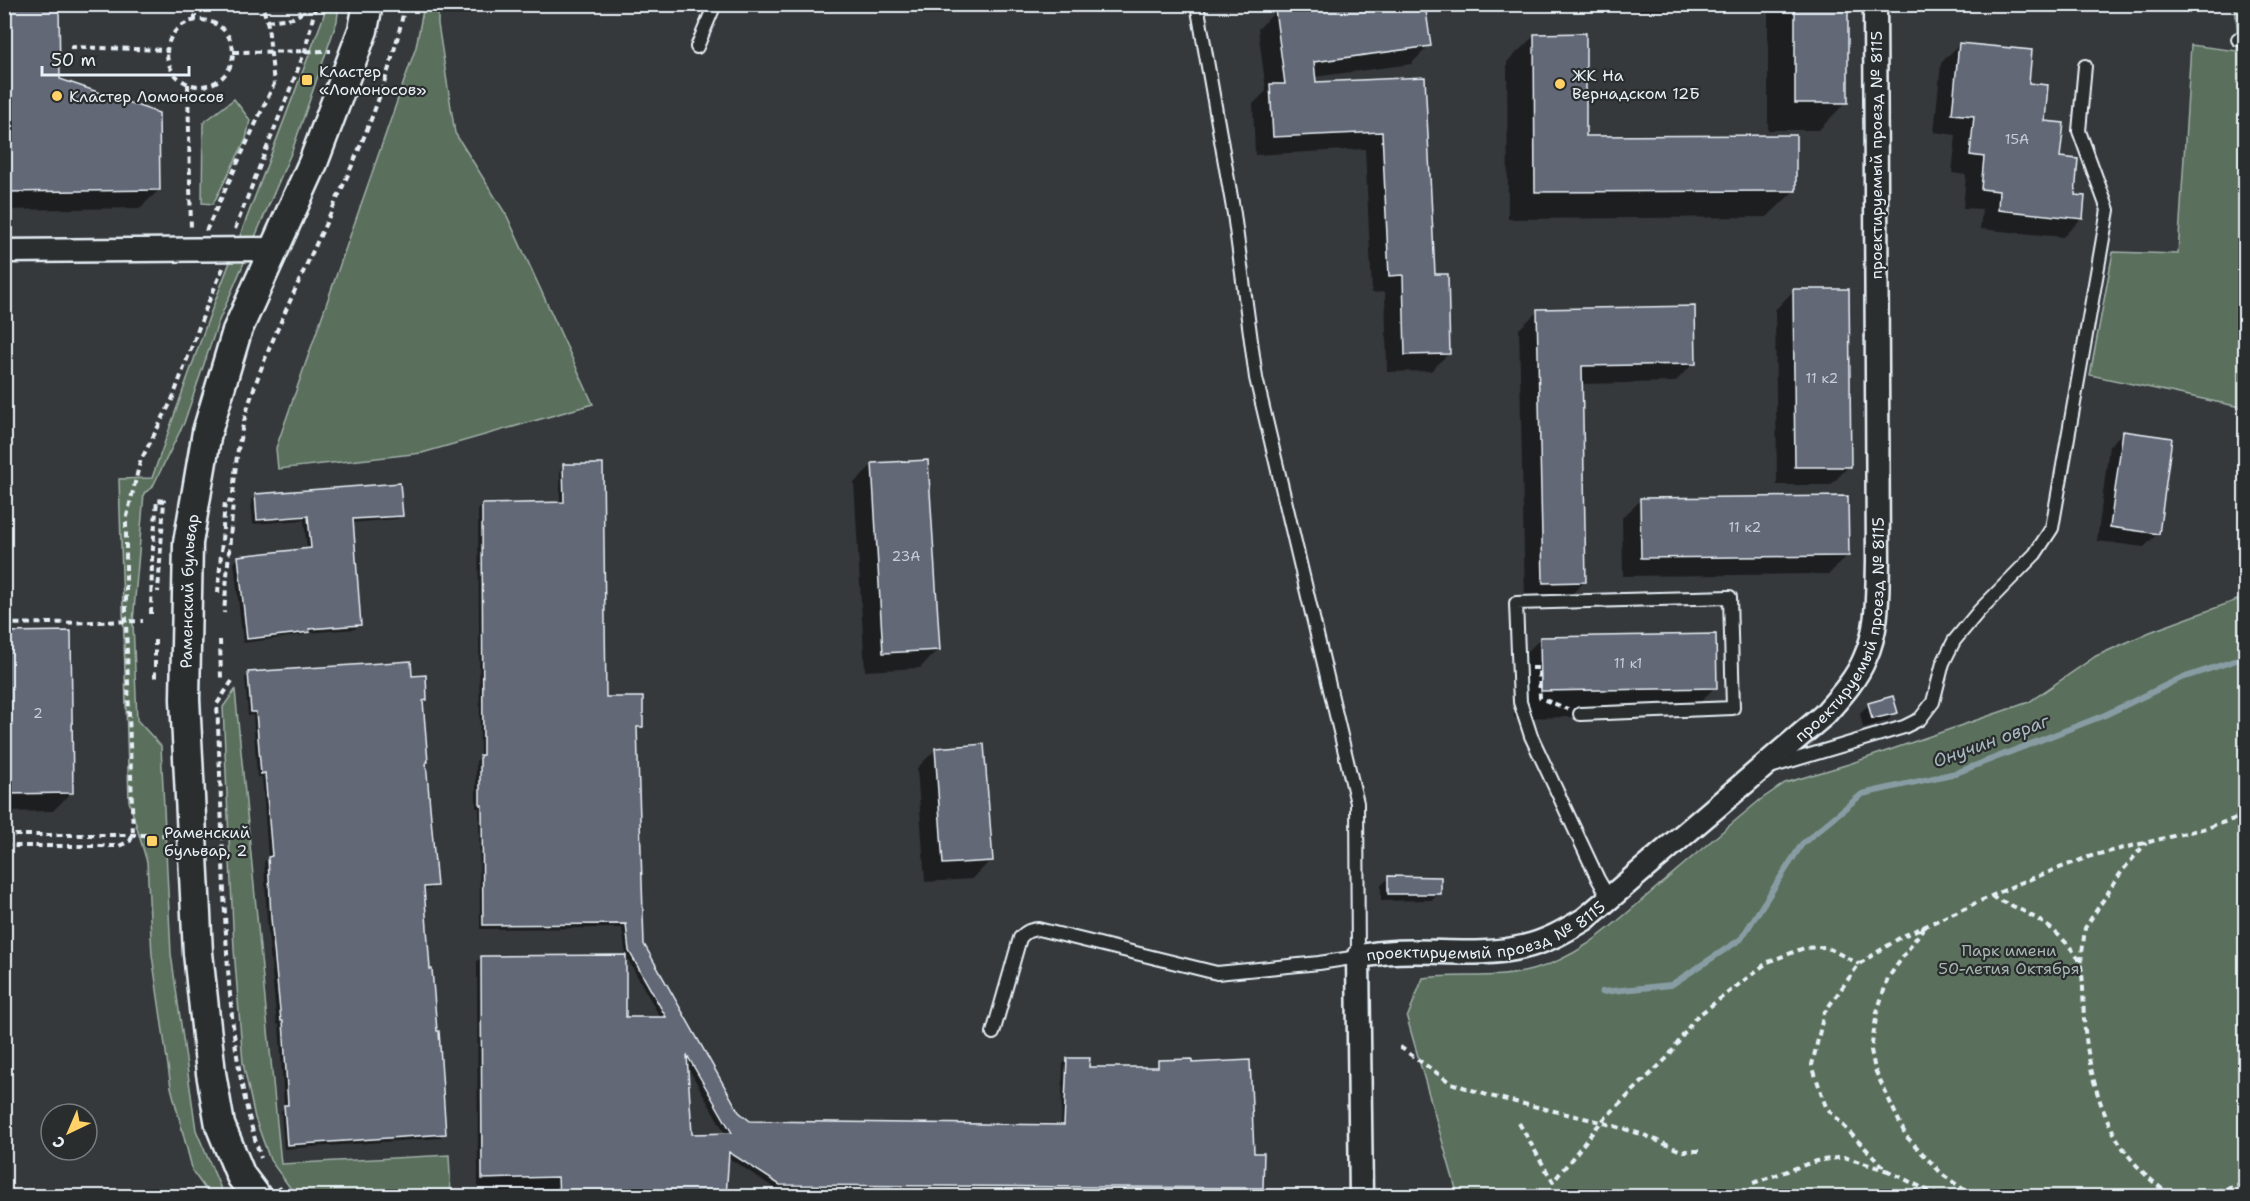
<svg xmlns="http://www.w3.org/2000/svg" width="2250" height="1201" font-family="'Shantell Sans',sans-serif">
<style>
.green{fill:#5a705b;stroke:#a1b0aa;stroke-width:1.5}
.shadow{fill:#0007;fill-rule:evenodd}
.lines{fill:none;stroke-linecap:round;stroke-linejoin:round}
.stream{stroke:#889ca4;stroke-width:6}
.building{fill:#646776;stroke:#e8f1f8;stroke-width:1.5;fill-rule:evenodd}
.service-casing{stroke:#e8f1f8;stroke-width:16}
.minor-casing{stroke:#e8f1f8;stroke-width:27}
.tertiary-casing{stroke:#e8f1f8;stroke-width:33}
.path{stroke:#e8f1f8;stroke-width:4;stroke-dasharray:6 4.5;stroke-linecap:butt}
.service{stroke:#2a2d2e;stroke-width:12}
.minor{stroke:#2a2d2e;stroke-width:22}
.tertiary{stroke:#2a2d2e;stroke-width:28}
.poi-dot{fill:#ffd166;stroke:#2a2d2e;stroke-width:2}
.labels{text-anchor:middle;stroke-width:4.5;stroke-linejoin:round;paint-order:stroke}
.number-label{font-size:14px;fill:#c7ced8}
.poi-label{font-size:16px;fill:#e8f1f8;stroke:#2a2d2e;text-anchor:start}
.street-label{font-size:16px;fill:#e8f1f8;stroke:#2a2d2e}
.park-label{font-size:16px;fill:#a8b7b1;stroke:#2a2d2e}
.water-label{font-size:18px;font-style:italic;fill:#a8b9c0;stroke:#2a2d2e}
</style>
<rect width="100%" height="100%" fill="#36393c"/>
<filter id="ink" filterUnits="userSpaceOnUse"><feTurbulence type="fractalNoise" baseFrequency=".0167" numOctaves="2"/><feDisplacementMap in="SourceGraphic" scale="12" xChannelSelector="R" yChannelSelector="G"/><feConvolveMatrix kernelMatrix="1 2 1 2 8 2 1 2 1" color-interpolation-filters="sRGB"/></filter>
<g filter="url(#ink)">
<path class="green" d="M326 5H339L337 21 292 151 218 323 184 423 152 488 144 493 133 622 137 720 161 746 171 954 196 1130 221 1189 227 1196H210L193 1172 171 1087 152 955 147 862 129 801 119 479 152 478 209 317 323 18Z
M424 5H438V24L455 133 507 216 593 404 422 453 278 469 276 448 416 47Z
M2235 5H2245V408L2090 375 2113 252 2178 254 2191 45 2237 51 2238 39Z
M234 99 250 120 246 139 213 204 202 203 203 123Z
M2245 597V1196H1458L1407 1018 1423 978C1459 973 1496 980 1532 970 1582 957 1617 921 1656 888 1690 859 1725 829 1760 800L1785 783 1849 764 2029 702 2096 656 2150 632Z
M235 690 281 1164 449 1155 451 1196H296L270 1160 255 1118 243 1063 234 949 223 707Z"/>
<path class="shadow" d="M4 4H85L57 14 58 80 159 190 140 208 4 210Z
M1506 4H1846V102L1819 130H1768V13H1507Z
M1276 11 1429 46 1411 64 1314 77 1315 84 1424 79 1433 275 1449 353 1431 371 1387 372 1385 292 1372 293 1365 149 1255 155 1253 104 1266 91 1258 29Z
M1535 35 1585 137 1795 190 1767 217 1508 219 1507 62Z
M1959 45 2028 85 2082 218 2063 237 1980 229 1982 209 1963 208 1966 175 1952 173 1956 135 1934 132 1941 63Z
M1793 291 1849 466 1831 485H1777L1775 310Z
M1538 311 1694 363 1675 382 1581 384 1585 581 1566 600 1525 601 1519 329Z
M2123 432 2158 533 2144 547 2097 541 2109 446Z
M564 465 604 698 641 726 636 730 642 944 737 1113 750 1122 1061 1126 1063 1064 1067 1060 1088 1068 1155 1069 1159 1062 1252 1155H1263L1261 1196H787V1189H776L727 1157 724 1195 757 1194V1196H478L477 961 482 957 625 1019H661L626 956 622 928 480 929 479 808H476V761L480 757 478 509 482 505 560 504V470ZM686 1064 726 1135H691Z
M872 465 938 649 920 668 865 671 854 483Z
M256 496 401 515 397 519 351 523 359 625 355 629 307 633 304 635 243 643 234 562 239 558 307 550 304 520 253 524 251 500Z
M1641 500 1847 556 1829 574 1623 576 1622 518Z
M4 633 71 793 53 811 4 812Z
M1540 639 1715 687 1688 715 1514 718 1513 666Z
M249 674 410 678 426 700 422 704 424 763 435 885 431 889 423 890 444 1133 440 1138 284 1149 281 1111 284 1107 279 1024 277 1025 267 923 264 862 268 858 262 777H257L253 715 248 716 245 678Z
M1869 704 1896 712 1887 721 1863 728 1860 713Z
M936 749 991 860 972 879 925 882 917 768Z
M1389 878 1439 893 1432 900 1381 901V885Z"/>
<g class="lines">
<path class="stream" d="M1602 992 1671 985 1741 939 1802 844 1862 794 1956 773 2105 715 2179 679 2246 657"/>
</g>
<path class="building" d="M4 4H59L60 79 159 113 160 190 4 192Z
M1311 4H1425L1431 46 1314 62 1316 82 1425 77 1435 274H1448L1450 354 1405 355 1403 275 1389 276 1382 132 1273 137 1270 84H1285L1275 9Z
M1795 4H1848V103H1795Z
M1586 33V136L1796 135V191L1535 192 1534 34Z
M1959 43 2032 50 2029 83 2048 85 2045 121 2064 123 2060 157 2078 159 2075 195 2085 196 2083 219 1998 210 1999 191 1981 189 1984 157 1970 155 1974 116 1952 114Z
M1793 289H1849L1851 467H1795Z
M1695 306 1696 364 1582 366 1586 582 1543 583 1537 309Z
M2123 431 2172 438 2159 534 2110 527Z
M928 460 940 650 883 653 872 463Z
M563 464H603L606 697H643V727H637L644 944 739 1112 750 1121 1064 1125 1067 1058H1090L1089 1067H1158V1060L1192 1059V1063L1250 1060 1254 1153H1264L1263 1188 780 1185 729 1152 726 1197H559L558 1177 482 1179 481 956 626 955V1017H666L629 951 626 924 483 925 482 805H480V755H483L482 504 564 502ZM687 1055 732 1133 692 1134Z
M400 483 403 516 353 519 361 625 309 629 310 632 247 639 238 556 311 548 308 516 257 520 255 494Z
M1848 496 1849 556 1641 558 1640 498Z
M71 631 73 793 4 794V632Z
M1716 634 1717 688 1541 691 1540 637Z
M411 661 412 676 426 675 427 700 423 701 428 762H426L437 886 424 887 430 969H432L437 1031H439L446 1134 287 1145 284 1105H288L283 1021H281L271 918 268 857 272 856 265 773 261 774 256 712H251L248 672Z
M1893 696 1898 713 1872 719 1868 703Z
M984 744 993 861 943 864 935 748Z
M1388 876 1441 877V894H1388Z"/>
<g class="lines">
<g class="service-casing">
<path id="service" d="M2238 39 2246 40
M697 47 715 4
M1580 714 1733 708 1730 597 1516 603 1520 702 1531 736 1598 879 1609 898
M1770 767 1904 727 1920 719 1933 702 1943 663 1954 641 1979 611 2035 554 2052 528 2108 210 2079 131 2085 66
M993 1033 1020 938C1026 931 1030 930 1038 929L1217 973 1319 963 1358 957 1357 803 1256 378 1234 214 1197 4"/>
</g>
<g class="minor-casing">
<g id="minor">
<path d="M4 251 274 249"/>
<path id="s1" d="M1361 1196 1358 957C1412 944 1469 960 1523 947 1546 942 1565 931 1585 919L1824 715C1839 698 1856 680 1865 658 1879 628 1877 593 1878 561L1875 4"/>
</g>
</g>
<g class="tertiary-casing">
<g id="tertiary">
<path id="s2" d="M256 1196 241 1176 220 1125 211 1073 198 953 185 699 188 543 207 432 237 331 313 163 363 30 368 4"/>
</g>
</g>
<path class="path" d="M167 53a33 33 0 1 1 66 0a33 33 0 1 1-66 0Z
M195 21V4
M267 21 293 18 300 14 304 4
M70 47 167 50
M233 52 331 51
M188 84 191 231
M235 229 305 51 316 4
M206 231 274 84 268 25 262 4
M233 494C235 476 236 457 240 439 250 388 274 337 295 290 337 197 386 105 405 4
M218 593 225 501 233 502 224 613
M151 614 152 560 157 500 164 501 158 592
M4 624 143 621
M155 640V679
M220 640 221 679
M1532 668H1539L1540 698 1568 709
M232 681 217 704C220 766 222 829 224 892 228 981 232 1072 261 1158
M4 835H169
M4 846H119L130 841 133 835 126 621V520L140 462 172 400 206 308 223 268
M1991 897C2025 910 2060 928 2079 960 2084 969 2083 1007 2084 1019 2088 1071 2102 1129 2139 1168 2148 1178 2160 1187 2170 1196H2196L2246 1184
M1924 927 1888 978 1877 1012 1871 1050 1875 1070 1906 1136 1943 1175 1973 1196
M2081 962 2085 928 2122 871 2146 843
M1400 1047 1451 1083 1490 1096 1601 1122 1644 1135 1681 1151H1699
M1519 1123 1553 1182 1601 1122 1668 1057 1695 1018 1768 962 1804 948 1826 947 1859 964
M1753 1183 1816 1161 1844 1157 1888 1171
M279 1187 285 1196
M1703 1196 1710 1190
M1939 1196 1888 1171 1855 1138 1826 1107 1812 1065 1824 1013 1859 964 1901 937 2020 883 2091 856 2206 828 2246 815"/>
<use href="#service" class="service"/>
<use href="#minor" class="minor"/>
<use href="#tertiary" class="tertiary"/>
</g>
</g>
<g class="poi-dot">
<rect x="301" y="74" width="12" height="12" rx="3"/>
<circle cx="1560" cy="84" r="6"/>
<circle cx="57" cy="96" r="6"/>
<rect x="146" y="835" width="12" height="12" rx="3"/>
</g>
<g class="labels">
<g class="number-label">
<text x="2017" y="144">15А</text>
<text x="1822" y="383">11 к2</text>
<text x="1745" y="532">11 к2</text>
<text x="906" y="561">23А</text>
<text x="1628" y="668">11 к1</text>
<text x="38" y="718">2</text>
</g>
<g class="poi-label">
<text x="319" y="77">Кластер<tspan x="319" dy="18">«Ломоносов»</tspan></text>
<text x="1572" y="81">ЖК На<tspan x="1572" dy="18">Вернадском 12Б</tspan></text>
<text x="69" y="102">Кластер Ломоносов</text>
<text x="164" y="838">Раменский<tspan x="164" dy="18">бульвар, 2</tspan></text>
</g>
<g class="street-label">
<text transform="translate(1876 155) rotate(-90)" y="6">проектируемый проезд № 8115</text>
<text dy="6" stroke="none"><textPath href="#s2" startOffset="616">Раменский бульвар</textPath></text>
<text dy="6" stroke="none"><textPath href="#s1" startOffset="876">проектируемый проезд № 8115</textPath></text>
<text dy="6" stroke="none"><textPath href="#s1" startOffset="372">проектируемый проезд № 8115</textPath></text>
</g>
<g class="park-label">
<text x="2009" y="956">Парк имени<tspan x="2009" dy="18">50-летия Октября</tspan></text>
</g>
<g class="water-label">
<text transform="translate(1991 741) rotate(-20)" y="6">Онучин овраг</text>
</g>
</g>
<rect width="2250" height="1201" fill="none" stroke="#2a2d2e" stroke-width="24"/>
<rect x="12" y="12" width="2226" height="1177" fill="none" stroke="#e8f1f8" stroke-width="2" filter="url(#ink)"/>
<g transform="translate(69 1132) rotate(224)"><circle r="28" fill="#2a2d2e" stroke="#767b7f" stroke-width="1.5"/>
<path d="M0-4.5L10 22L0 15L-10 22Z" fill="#ffd166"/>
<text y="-9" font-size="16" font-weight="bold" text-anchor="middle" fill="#e8f1f8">С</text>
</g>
<path d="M42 66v9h147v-9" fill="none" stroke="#e8f1f8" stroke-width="3"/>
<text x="51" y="66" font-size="18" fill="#e8f1f8" stroke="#2a2d2e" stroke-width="4.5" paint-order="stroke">50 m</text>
</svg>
